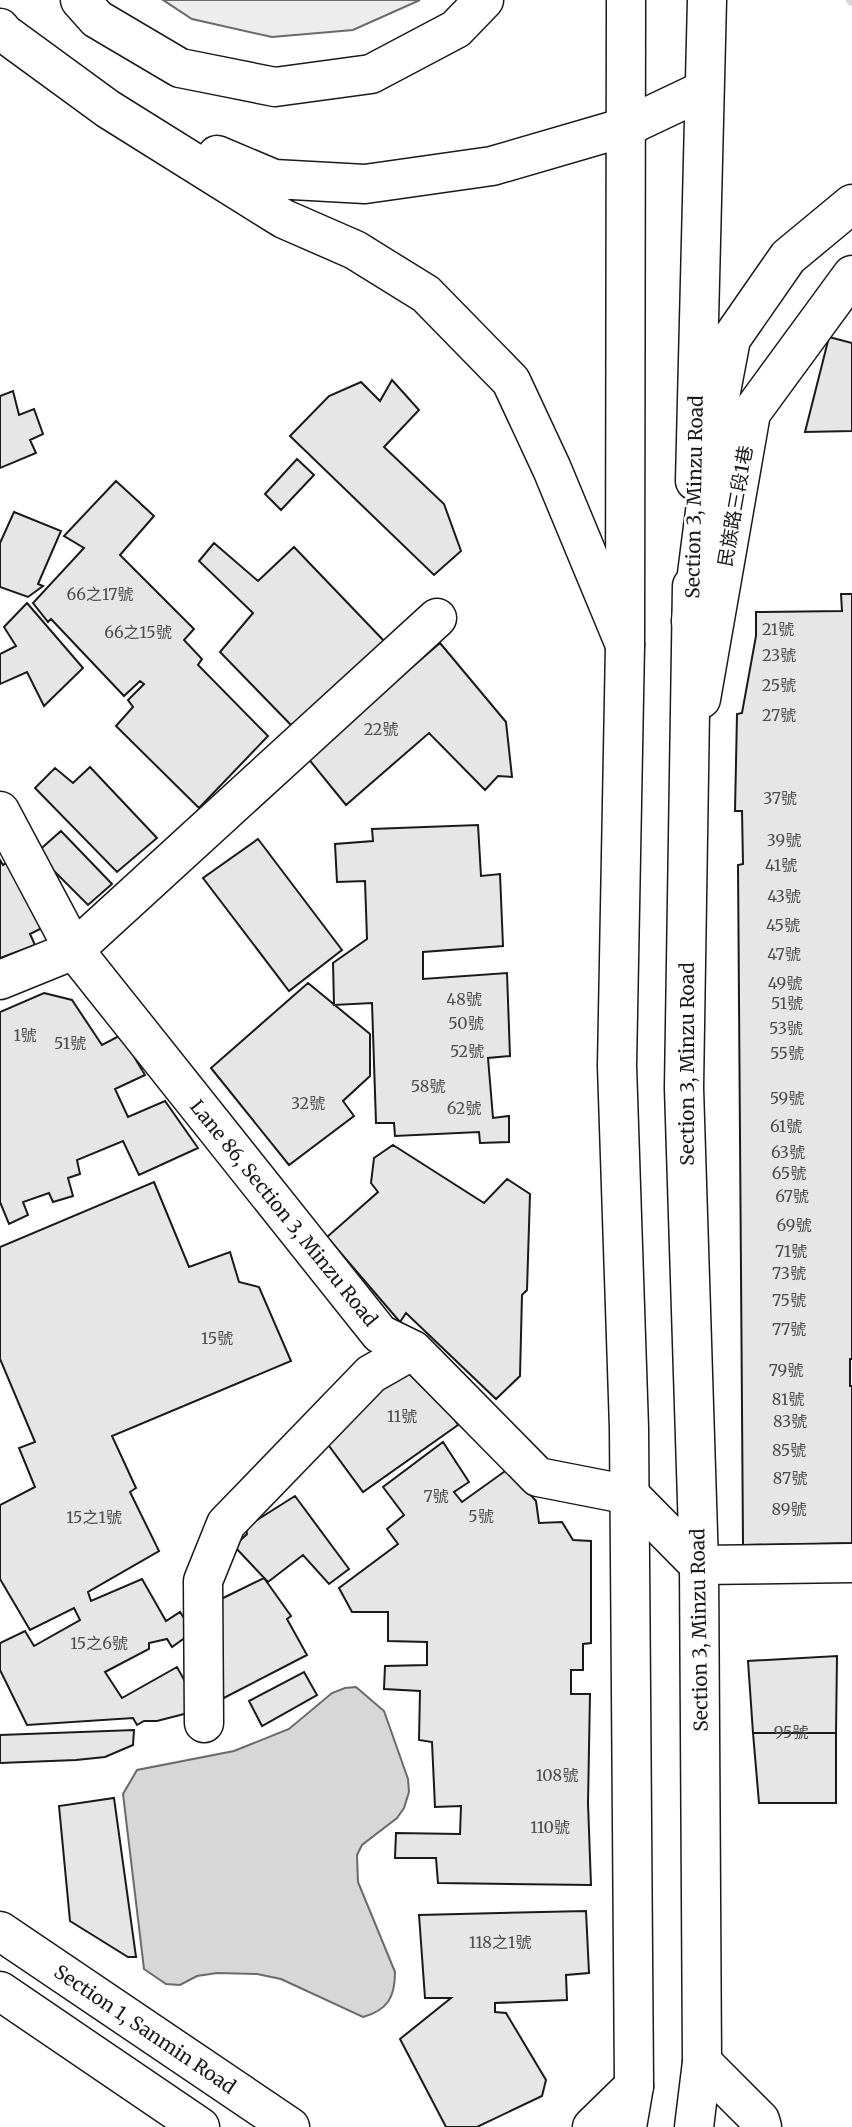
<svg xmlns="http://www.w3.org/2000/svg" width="852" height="2127" font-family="Merriweather,'Noto Sans TC',serif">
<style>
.green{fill:#ededed;stroke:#6a6a6a;stroke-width:2}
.water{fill:#d7d7d7;stroke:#6a6a6a;stroke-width:2}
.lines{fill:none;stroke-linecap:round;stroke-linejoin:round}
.stream{stroke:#d7d7d7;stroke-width:10}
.building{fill:#e6e6e6;stroke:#1a1a1a;stroke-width:2}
.minor-casing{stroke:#1a1a1a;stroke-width:41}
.major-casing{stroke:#1a1a1a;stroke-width:41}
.highway-casing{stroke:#1a1a1a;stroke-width:41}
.minor{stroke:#fff;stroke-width:38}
.major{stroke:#fff;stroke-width:38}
.highway{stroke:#fff;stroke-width:38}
.labels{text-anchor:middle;stroke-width:5;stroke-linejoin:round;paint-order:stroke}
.number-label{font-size:16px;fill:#4d4d4d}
.street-label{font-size:19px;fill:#1a1a1a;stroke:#fff}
</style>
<rect width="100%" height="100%" fill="#fff"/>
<path class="green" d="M163 0H420L353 30 272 37 192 19Z"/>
<path class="water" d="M356 1687 384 1711 408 1779 409 1792 404 1808 397 1818 362 1845 357 1855 358 1882 395 1972C395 1997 388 2010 363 2017L281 1979 257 1974 217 1973 197 1976 180 1985 166 1984 144 1969 123 1794 137 1770 234 1751 289 1729 332 1693 345 1688Z"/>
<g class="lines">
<path class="stream" d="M851 0 852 1"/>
</g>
<path class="building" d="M829 337 852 343V431L805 432Z
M392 380 419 410 384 447 444 504 461 551 434 575 290 436 329 396 361 382 380 401Z
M13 391 19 415 34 409 43 434 30 440 36 453 0 468V396Z
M297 459 314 475 281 510 265 494Z
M116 481 154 516 120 555 194 629 184 640 202 659 198 665 268 736 199 808 116 726 133 707 128 700 144 684 140 681 124 696 51 619 48 622 33 603 84 548 64 536Z
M14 512 61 531 38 584 43 586 28 597 0 587V543Z
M214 543 258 581 294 547 386 643 292 726 220 652 253 613 199 561Z
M841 594H852V1359H850V1386H852V1543L743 1545 738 865 743 864 742 811H735L737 714 742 713 756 636V612L842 611Z
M27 603 83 668 44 706 27 672 0 684V654L16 646 4 627Z
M440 643 506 722 512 777 498 776 485 790 429 733 346 805 307 757Z
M90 767 157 838 117 872 35 788 55 768 73 783Z
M478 825 481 876 500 874 503 946 423 952V979L507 973 510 1056 488 1058 493 1118 509 1116V1142L480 1143 479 1132 395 1136 394 1123H376L372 1003 334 1005 333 963 367 939 365 881 337 882 335 844 373 841 372 829Z
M61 831 112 884 88 905 36 853Z
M258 839 342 950 289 991 203 878Z
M14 858 48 925 30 934 35 945 0 958V860L3 865Z
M308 983 370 1034V1076L343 1101 354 1116 289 1165 211 1068Z
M44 993 72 1000 102 1045 121 1035 145 1075 115 1089 128 1117 165 1101 198 1148 139 1175 123 1141 77 1160 80 1174 68 1178 73 1196 53 1202 49 1193 23 1202 28 1215 9 1224 0 1202V1012Z
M393 1145 484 1203 507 1179 530 1194 527 1290 522 1295 520 1376 496 1399 406 1313 400 1322 327 1237 378 1192 371 1183 374 1158Z
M154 1182 189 1267 230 1252 239 1282 259 1287 291 1361 112 1436 136 1488 130 1492 159 1551 88 1592 91 1601 142 1579 166 1621 180 1612 193 1632 172 1647 167 1639 149 1643V1649L105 1672 122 1698 177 1667 192 1694V1712L157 1721H144L137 1725 133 1718 27 1725 0 1670V1643L25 1631 34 1646 80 1620 74 1608 30 1630 0 1579V1505L35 1487 19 1448 35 1442 0 1359V1247Z
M407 1370 430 1379 458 1425 363 1492 324 1439 348 1412Z
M443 1442 469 1482 454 1492 462 1502 508 1469 536 1501 539 1523 562 1522 573 1540 591 1541V1643L583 1644V1670H571V1694H590L588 1803 591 1885 438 1883 436 1858H395L396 1833 460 1834 461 1806 435 1807 432 1742 419 1740 420 1691 384 1689 385 1666 427 1665V1642L388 1641V1612H352L339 1588 398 1544 387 1529 404 1515 383 1487Z
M295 1496 349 1569 329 1584 303 1555 268 1582 234 1546 247 1534 246 1527Z
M264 1578 291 1616 287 1619 307 1655 216 1702 217 1601Z
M837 1656 836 1733H753L748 1661Z
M304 1672 317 1695 262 1726 249 1701Z
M134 1730 133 1745 105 1757 76 1760 0 1763V1735Z
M753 1733H836V1803H759Z
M114 1798 136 1957H128L70 1921 59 1806Z
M586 1911 589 1973 566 1975 567 2000 495 2003V2012L506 2013 546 2080 542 2096 477 2127H446L400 2039 451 1998H425L419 1915Z"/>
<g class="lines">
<g class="minor-casing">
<path id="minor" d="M701 699 751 413 852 275
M0 811 74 950 380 1334 413 1350 538 1477 630 1495 699 1565 852 1563
M0 980 74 950 437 618
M204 1723 203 1581 226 1524 371 1374 413 1350
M0 1931 290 2127
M0 1991 200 2127
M702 2062 760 2120 762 2127
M592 2127 634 2086"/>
</g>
<g class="major-casing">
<path id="major" d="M626 0 625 645 617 1066 629 1428 634 2086 627 2127
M695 481 707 0
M692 586 684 1088 699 1565 702 2062 694 2127"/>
</g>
<g class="highway-casing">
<path id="highway" d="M80 0 97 19 180 68 275 87 371 74 456 29 484 0
M0 28 4 33 108 109 284 219 355 250 426 294 511 381 552 469 625 645
M217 155 274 179 365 184 492 166 626 127 704 90
M691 621 719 402 731 339 788 257 852 204"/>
</g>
<use href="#minor" class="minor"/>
<use href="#major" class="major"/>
<use href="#highway" class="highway"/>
</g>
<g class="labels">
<g class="number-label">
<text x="100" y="600">66之17號</text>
<text x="778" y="635">21號</text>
<text x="138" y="638">66之15號</text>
<text x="779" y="661">23號</text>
<text x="779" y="691">25號</text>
<text x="779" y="721">27號</text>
<text x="381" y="735">22號</text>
<text x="780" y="804">37號</text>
<text x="784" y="846">39號</text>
<text x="781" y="871">41號</text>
<text x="784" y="902">43號</text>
<text x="783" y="931">45號</text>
<text x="784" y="960">47號</text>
<text x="785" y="989">49號</text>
<text x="464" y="1005">48號</text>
<text x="787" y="1009">51號</text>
<text x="466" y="1029">50號</text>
<text x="786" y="1034">53號</text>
<text x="25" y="1041">1號</text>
<text x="70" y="1049">51號</text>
<text x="467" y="1057">52號</text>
<text x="787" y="1059">55號</text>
<text x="428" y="1092">58號</text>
<text x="787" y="1104">59號</text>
<text x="308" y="1109">32號</text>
<text x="464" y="1114">62號</text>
<text x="786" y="1132">61號</text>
<text x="788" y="1158">63號</text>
<text x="789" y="1179">65號</text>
<text x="792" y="1202">67號</text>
<text x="794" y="1231">69號</text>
<text x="791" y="1257">71號</text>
<text x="789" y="1279">73號</text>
<text x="789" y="1306">75號</text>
<text x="789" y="1335">77號</text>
<text x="217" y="1344">15號</text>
<text x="786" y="1376">79號</text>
<text x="788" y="1405">81號</text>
<text x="402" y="1422">11號</text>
<text x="790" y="1427">83號</text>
<text x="789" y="1456">85號</text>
<text x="790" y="1484">87號</text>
<text x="436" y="1502">7號</text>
<text x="789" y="1515">89號</text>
<text x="481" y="1522">5號</text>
<text x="94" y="1523">15之1號</text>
<text x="99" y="1649">15之6號</text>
<text x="791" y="1738">95號</text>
<text x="557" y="1781">108號</text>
<text x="550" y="1833">110號</text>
<text x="500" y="1948">118之1號</text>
</g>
<g class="street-label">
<text transform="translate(694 497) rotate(-89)" y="7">Section 3, Minzu Road</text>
<text transform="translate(735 506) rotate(-80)" y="7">民族路三段1巷</text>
<text transform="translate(687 1064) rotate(-90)" y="7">Section 3, Minzu Road</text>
<text transform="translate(284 1213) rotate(51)" y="7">Lane 86, Section 3, Minzu Road</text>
<text transform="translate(699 1630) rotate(-91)" y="7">Section 3, Minzu Road</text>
<text transform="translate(145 2029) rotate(34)" y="7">Section 1, Sanmin Road</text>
</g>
</g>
</svg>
